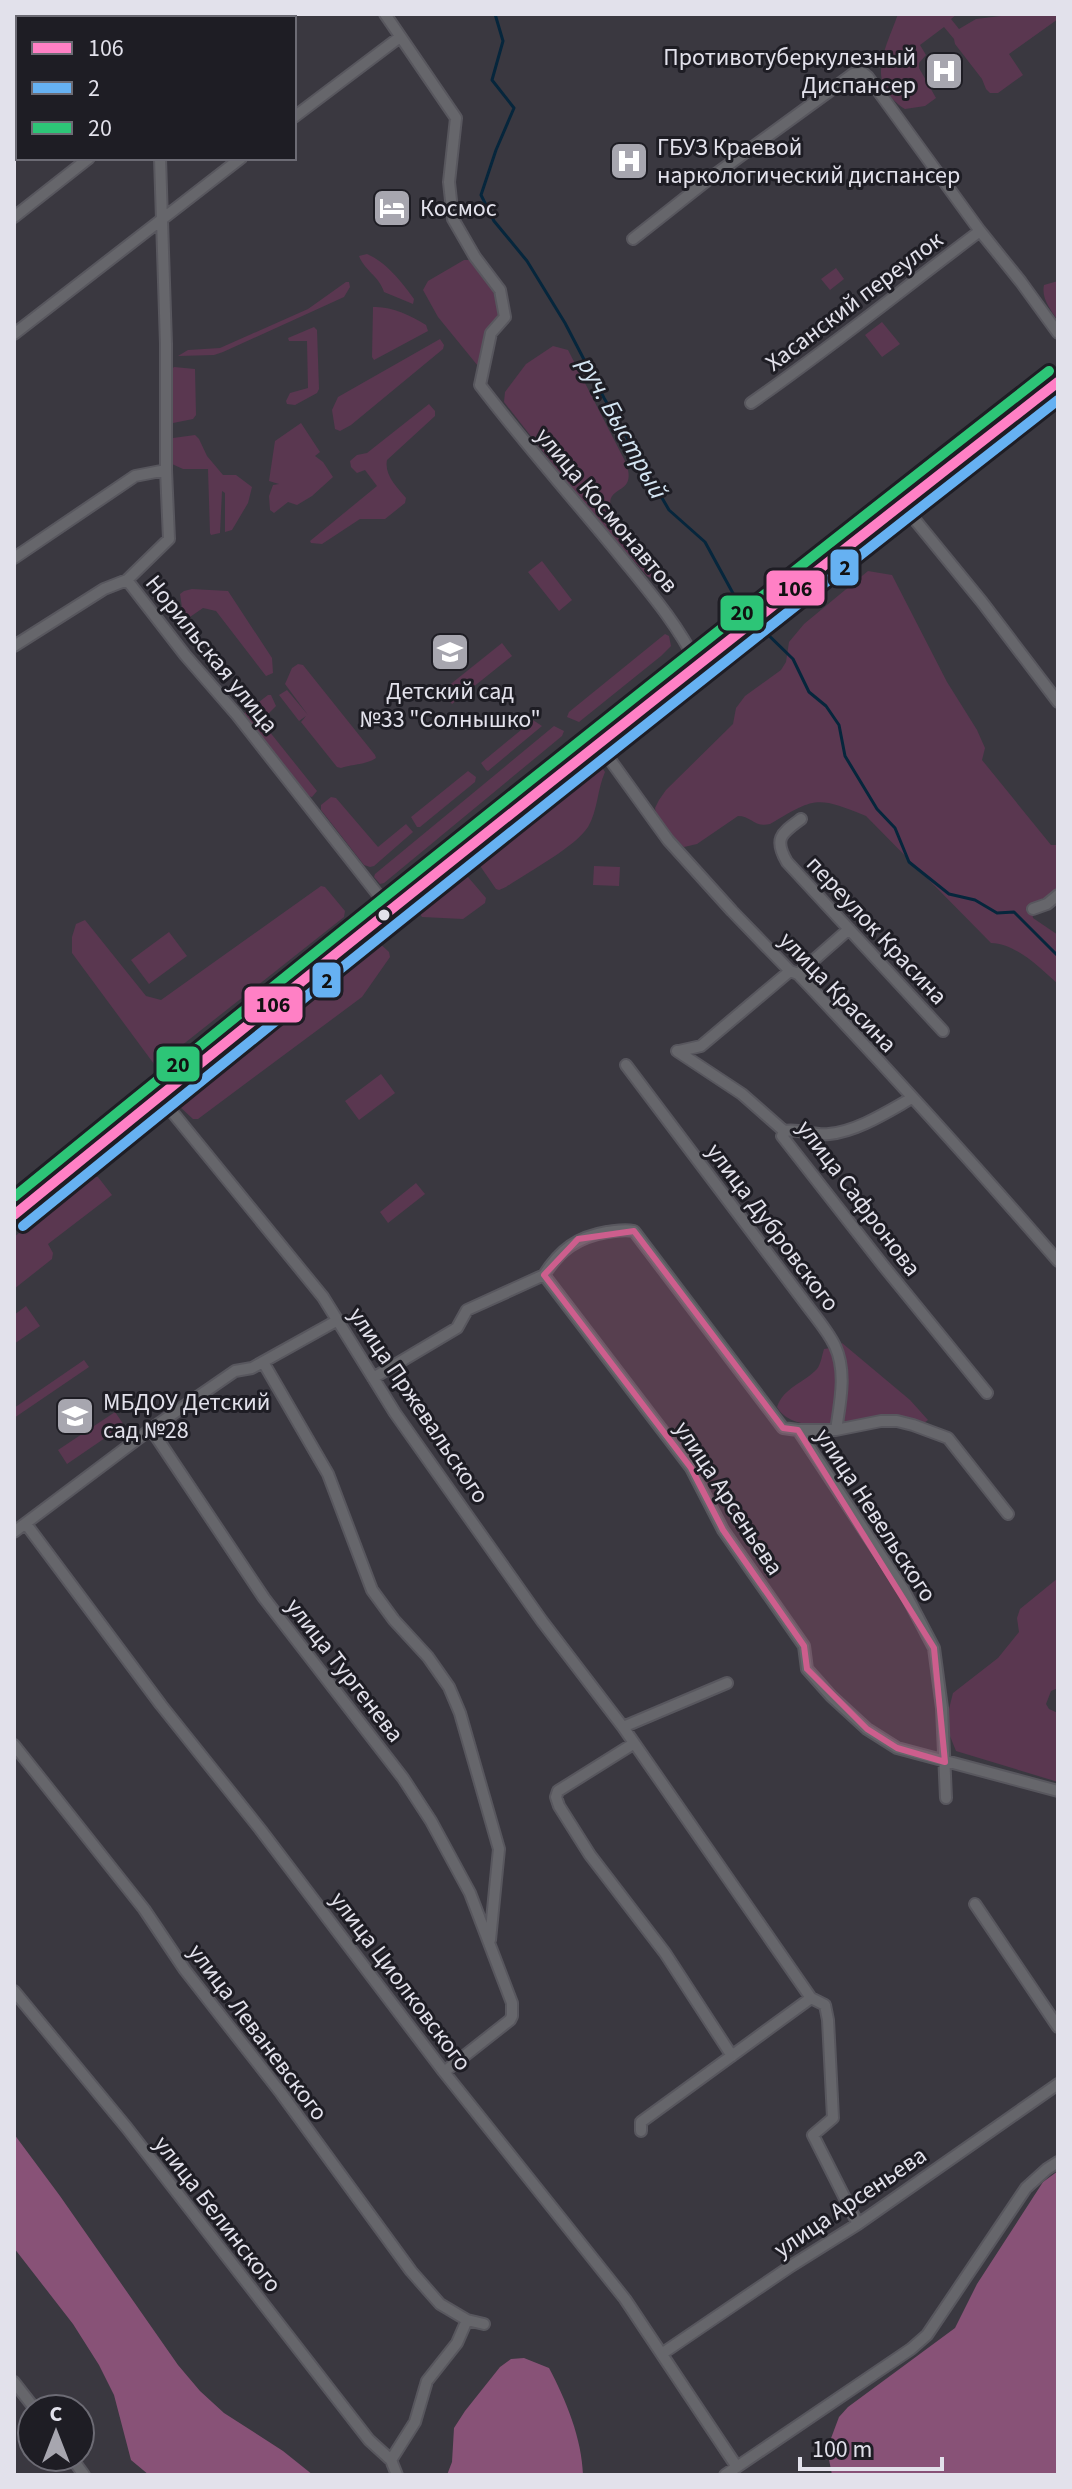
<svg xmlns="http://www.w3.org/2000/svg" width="1072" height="2489" font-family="'Source Sans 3',sans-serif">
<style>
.green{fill:#5a3750}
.forest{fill:#885277}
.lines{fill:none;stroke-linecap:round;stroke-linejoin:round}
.stream{stroke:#06263c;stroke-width:3}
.minor-casing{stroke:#58575e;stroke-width:14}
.primary-casing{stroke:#58575e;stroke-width:20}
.minor{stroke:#66666b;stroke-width:10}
.primary{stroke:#6e6e78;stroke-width:16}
.bus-1-casing{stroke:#1e1d24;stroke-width:16}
.bus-2-casing{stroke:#1e1d24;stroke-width:16}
.bus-3-casing{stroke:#1e1d24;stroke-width:16}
.bus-1{stroke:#ff80c5;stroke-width:10}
.bus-2{stroke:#66b1f2;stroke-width:10}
.bus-3{stroke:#2dc577;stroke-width:10}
.marked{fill:#cd5e8d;fill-opacity:0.2;stroke:#cd5e8d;stroke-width:6;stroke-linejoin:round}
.bus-dot{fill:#e2e1eb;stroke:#1e1d24;stroke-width:3}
.labels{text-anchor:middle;stroke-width:6;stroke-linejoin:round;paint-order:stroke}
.poi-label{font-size:24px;fill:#e2e1eb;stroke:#1e1d24;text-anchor:start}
.street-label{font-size:24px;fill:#e2e1eb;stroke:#1e1d24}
.water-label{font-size:26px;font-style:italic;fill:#d4e5f3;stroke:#1e1d24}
.line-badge{stroke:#1e1d24;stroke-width:3}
.pale-badge-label{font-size:22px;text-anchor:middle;font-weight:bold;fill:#111}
</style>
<rect width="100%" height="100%" fill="#3a3840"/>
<path class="green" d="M898 14H957L951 19 959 29 976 19 1017 14H1058V19L1009 54 1023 75 998 93H990L986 89 982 79 955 44 954 39 944 27 920 45 926 55 919 63V68L936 98 925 106 905 109C864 82 885 51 898 14Z
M367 254C386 262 402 282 414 299L413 304 384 292C379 276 365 271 359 256Z
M464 260H470L493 291 499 313 478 366 438 317 423 290 428 281Z
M836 268 844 279 830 290 821 279Z
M1058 281V321C1051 310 1041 299 1044 285Z
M346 282H349L350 287 344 297 223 352 214 355 178 356 188 350 220 348 308 309Z
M373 307C391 306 410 315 426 325L428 331 374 360 372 357Z
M882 322 900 344 882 357 865 335Z
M314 327 317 330 319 389 317 393 295 405 287 404 286 401 290 393 308 388 307 341H289L288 338Z
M440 339 444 345 443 349 351 425 340 431 335 429 332 410 338 397Z
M553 346 568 350 626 463C638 497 605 483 611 509L657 568 660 574 659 579 656 581 647 576 588 509 504 402 505 392 526 364Z
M174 367 195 369 196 415 193 419 173 423 171 370Z
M429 404 435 411V416L387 460C384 475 397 487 406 498L405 503 385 519H360L322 544 311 543 310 541 377 486 365 470 357 473 351 467 350 461 357 455 367 453Z
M301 423 320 452 315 456 323 462 333 477 312 496 297 505 288 502 274 513 270 510 269 496 273 485 279 484 269 481 275 441Z
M195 435 199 439 207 456 223 475H236L252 487 248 503 232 530 225 532V493L222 491 220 533 211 535 210 533 208 469H183L172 464 173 438Z
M542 561 572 600 559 611 528 572Z
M868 571 892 575 947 682 977 730 985 748 982 760 1051 845H1058V887L1032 910 1033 918 1058 935V984C1040 968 1017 944 991 943L866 816C816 795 814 798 770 824 755 828 751 816 738 816L697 844 684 847 671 835 656 814 655 808 659 800 666 790 733 724 736 708 745 696 781 670 786 662 789 642 804 624Z
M192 589 228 591 272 658 273 673 266 676 216 611 203 608 184 621 180 594 184 591Z
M665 634 669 636 671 646 661 656 579 722 567 717 569 712Z
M502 643 512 656 452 704 442 691Z
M298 664 303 665 375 755 376 758C366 765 352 764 341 768L337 767 301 722 306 716 299 721 279 695 287 690 308 715 285 684 292 668Z
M268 695H271L276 706 261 721 317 791 312 797 308 796 243 717V714Z
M533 720 542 726 488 771 486 770 481 763Z
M554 726 564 731 562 736 384 883 380 884 374 877 375 874Z
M595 762 599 763 605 772C597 790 598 810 588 827 574 848 528 872 506 887L499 890 496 889 476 860Z
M468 771 476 777 475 782 420 827H417L411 817Z
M331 797 336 798 378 847 406 824 413 832 374 866 370 867 364 865 321 810V805Z
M594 866 620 867 619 886 593 885Z
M458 868 462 870 486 898 485 903 463 919 422 917 416 908 417 902Z
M321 886 325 887 345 911 344 917 157 1065 154 1064 72 953V937L76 924 85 920 146 996 161 1000Z
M169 932 187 956 149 984 131 960Z
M375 939 389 952 390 957 362 997 198 1119H193L179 1106V1103Z
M381 1074 395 1093 359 1120 345 1101Z
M92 1176 98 1177 112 1195 48 1244 53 1253 52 1259 14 1289V1237Z
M416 1183 425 1194 388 1223 380 1212Z
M26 1306 40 1326 14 1344V1315Z
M842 1343 910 1400 928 1420 924 1423C889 1410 875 1423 842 1423L844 1362 840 1346Z
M830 1348C844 1369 837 1399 833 1423 815 1427 787 1425 777 1407 784 1387 804 1383 817 1369 821 1364 822 1355 824 1349Z
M84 1360 89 1367 14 1418V1408Z
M115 1412 124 1425 67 1464 58 1450Z
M1058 1578V1688L1051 1691 1046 1704 1049 1709 1058 1713V1782L956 1751 948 1731V1713L953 1693 998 1658 1019 1632 1017 1618 1020 1609Z"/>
<path class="forest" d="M14 2134 60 2196 178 2365 200 2391 224 2413 283 2451 313 2475H149L131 2460 114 2395 99 2365 73 2324 14 2248Z
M1058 2171V2475H832L827 2449 839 2417 848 2407 955 2328 977 2284 1043 2182Z
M524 2358 549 2368C566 2400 582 2439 583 2475H447L452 2462 454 2428 465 2411 500 2367 511 2359Z"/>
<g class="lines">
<path class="stream" d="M495 14 503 41 492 80 514 108 496 150 481 195 494 221 527 261 565 323 604 398 669 510 705 542 741 608 748 615
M756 623 793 659 809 692 826 706 839 725 845 756 877 809 895 828 909 862 949 894 975 900 997 913 1014 912 1058 956"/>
<g class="minor-casing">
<path id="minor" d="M385 14 456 118 449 182 453 219 475 257 500 290 505 317 491 333 480 385C524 443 572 497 618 553 647 589 677 623 697 664
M271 18 276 14
M294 117 400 37
M160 158 166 344V470L169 539 127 580 185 655 237 715 390 910
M14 217 89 158
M633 239 709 179 853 74 863 73 868 77 980 231 1021 282 1058 333
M14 334 241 158
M751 403C830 348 904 288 980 231
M902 504 982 602 1058 702
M14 558 135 476 166 470
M14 646 104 589 127 580
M598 743 668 840 732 911 790 971 798 974C887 1068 974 1164 1058 1261
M801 819C782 833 773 838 787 862L943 1031
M1033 909 1047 904 1058 895
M798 974 849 929
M677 1051 742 1094 784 1131 782 1136 882 1264 987 1393
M679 1051 701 1046 790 971
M626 1065 809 1308C818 1320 829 1333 835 1346 847 1372 840 1403 836 1430
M160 1097 323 1297 395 1413 542 1621 623 1727 811 1998 825 2005 828 2020 833 2118 813 2135 858 2224
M784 1131C800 1128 813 1136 829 1134 858 1131 887 1112 912 1098
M544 1275C560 1250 577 1237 607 1232 616 1231 624 1229 634 1231L783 1428 798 1430 903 1589 934 1648 942 1708 946 1798
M263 1362 328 1474 372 1590 394 1620 428 1657 449 1687 460 1713 499 1849 490 1940
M373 1378 457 1328 467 1310 544 1275 691 1468 723 1530 804 1646 807 1669 831 1696 867 1729 897 1748 1058 1791
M151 1429 264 1598 403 1778 431 1821 470 1893 512 2003V2016L510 2020 444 2072
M798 1430H836L881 1421H897L913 1425 948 1438 1008 1514
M26 1524 161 1705 260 1829 444 2072 625 2299 737 2467
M14 1532 151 1429 235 1371 252 1368 338 1320
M623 1727 727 1683
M633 1744 558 1791 556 1797 559 1806 590 1855 665 1953 732 2056
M14 1745 144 1909 185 1970 281 2093 411 2271 440 2304 467 2320 484 2324
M975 1904 1058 2027
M14 1991 127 2128 369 2440 391 2460 397 2475
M641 2131V2122L811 1998
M663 2353 791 2266 858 2224 1058 2084
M14 2382 35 2409
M71 2457 84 2475
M391 2460 415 2422 427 2381 457 2343 467 2320
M725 2475 911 2349 927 2335 1026 2188 1047 2169 1058 2162"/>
</g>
<g class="primary-casing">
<path id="primary" d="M14 1215 330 957 697 664 1058 382"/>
</g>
<use href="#minor" class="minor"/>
<use href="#primary" class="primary"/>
<g class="bus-1-casing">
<path id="bus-1" d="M14 1215C359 933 707 656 1058 382"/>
</g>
<g class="bus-2-casing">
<path id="bus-2" d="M23 1226C365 947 710 672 1058 400"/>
</g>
<g class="bus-3-casing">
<path id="bus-3" d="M14 1197C356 918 701 643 1049 371"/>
</g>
<use href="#bus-1" class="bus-1"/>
<use href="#bus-2" class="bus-2"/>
<use href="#bus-3" class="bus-3"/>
</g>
<path class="marked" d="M634 1231 783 1428 798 1430 934 1648 945 1762 897 1748 867 1729 807 1669 804 1646 723 1530 691 1468 544 1275 578 1239Z"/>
<defs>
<g id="hospital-square" transform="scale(2)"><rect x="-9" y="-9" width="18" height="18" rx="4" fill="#a7a6af" stroke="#1e1d24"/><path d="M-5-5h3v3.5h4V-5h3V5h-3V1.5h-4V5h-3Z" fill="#fff"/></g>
<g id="hotel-square" transform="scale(2)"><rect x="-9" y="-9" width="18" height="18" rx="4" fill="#a7a6af" stroke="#1e1d24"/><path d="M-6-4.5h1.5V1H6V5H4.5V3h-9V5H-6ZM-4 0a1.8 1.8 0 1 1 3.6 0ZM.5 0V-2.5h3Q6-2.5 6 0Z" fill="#fff"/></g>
<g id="school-square" transform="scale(2)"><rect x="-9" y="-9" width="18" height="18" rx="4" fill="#a7a6af" stroke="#1e1d24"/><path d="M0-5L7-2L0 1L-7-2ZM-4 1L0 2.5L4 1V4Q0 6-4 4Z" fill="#fff"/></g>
</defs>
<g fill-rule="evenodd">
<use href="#hospital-square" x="944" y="71"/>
<use href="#hospital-square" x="629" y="161"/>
<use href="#hotel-square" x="392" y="208"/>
<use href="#school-square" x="450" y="652"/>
<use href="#school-square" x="75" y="1416"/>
</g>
<circle class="bus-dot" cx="384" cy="915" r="7"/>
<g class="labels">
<g class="poi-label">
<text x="916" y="65" text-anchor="end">Противотуберкулезный<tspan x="916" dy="28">Диспансер</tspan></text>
<text x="657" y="155">ГБУЗ Краевой<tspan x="657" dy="28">наркологический диспансер</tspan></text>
<text x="420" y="216">Космос</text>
<text x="450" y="699" text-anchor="middle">Детский сад<tspan x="450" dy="28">№33 "Солнышко"</tspan></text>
<text x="103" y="1410">МБДОУ Детский<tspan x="103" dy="28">сад №28</tspan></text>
</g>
<g class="street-label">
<text transform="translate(854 301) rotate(-37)" y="8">Хасанский переулок</text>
<text transform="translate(607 510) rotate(50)" y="8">улица Космонавтов</text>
<text transform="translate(212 654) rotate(51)" y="8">Норильская улица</text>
<text transform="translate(877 930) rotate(47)" y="8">переулок Красина</text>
<text transform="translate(838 992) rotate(46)" y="8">улица Красина</text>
<text transform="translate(859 1198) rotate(53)" y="8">улица Сафронова</text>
<text transform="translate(773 1227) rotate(53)" y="8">улица Дубровского</text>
<text transform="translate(419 1405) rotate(56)" y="8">улица Пржевальского</text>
<text transform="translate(729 1498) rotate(57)" y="8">улица Арсеньева</text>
<text transform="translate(876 1515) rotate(57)" y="8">улица Невельского</text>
<text transform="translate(345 1670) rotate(52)" y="8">улица Тургенева</text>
<text transform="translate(401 1981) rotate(53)" y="8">улица Циолковского</text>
<text transform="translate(258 2032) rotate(53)" y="8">улица Леваневского</text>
<text transform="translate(850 2202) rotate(-34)" y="8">улица Арсеньева</text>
<text transform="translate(218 2214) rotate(52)" y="8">улица Белинского</text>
</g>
<g class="water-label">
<text transform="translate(623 428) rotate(61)" y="9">руч. Быстрый</text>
</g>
</g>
<g class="line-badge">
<rect x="829" y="548" width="31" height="39" rx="8" fill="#66b1f2"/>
<rect x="765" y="569" width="61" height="38" rx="8" fill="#ff80c5"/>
<rect x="719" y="594" width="46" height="38" rx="8" fill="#2dc577"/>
<rect x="311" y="961" width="31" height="38" rx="8" fill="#66b1f2"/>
<rect x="243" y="985" width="61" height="39" rx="8" fill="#ff80c5"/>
<rect x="155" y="1045" width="46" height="38" rx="8" fill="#2dc577"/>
</g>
<g class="pale-badge-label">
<text x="845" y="575">2</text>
<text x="795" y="596">106</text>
<text x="742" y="620">20</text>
<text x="327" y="988">2</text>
<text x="273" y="1012">106</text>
<text x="178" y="1072">20</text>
</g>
<rect width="1072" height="2489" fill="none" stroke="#e2e1eb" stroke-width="32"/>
<rect x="16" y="16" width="280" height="144" fill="#1e1d24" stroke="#6c6b74" stroke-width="2"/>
<rect x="32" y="42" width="40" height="12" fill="#ff80c5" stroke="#6c6b74" stroke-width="2"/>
<text x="88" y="56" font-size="24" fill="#e2e1eb">106</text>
<rect x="32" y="82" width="40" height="12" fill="#66b1f2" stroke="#6c6b74" stroke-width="2"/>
<text x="88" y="96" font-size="24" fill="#e2e1eb">2</text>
<rect x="32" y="122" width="40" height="12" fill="#2dc577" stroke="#6c6b74" stroke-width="2"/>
<text x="88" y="136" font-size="24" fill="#e2e1eb">20</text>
<g transform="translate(56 2433)"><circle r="38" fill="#1e1d24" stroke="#6c6b74" stroke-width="2"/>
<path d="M0-6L14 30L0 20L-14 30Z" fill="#a7a6af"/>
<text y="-12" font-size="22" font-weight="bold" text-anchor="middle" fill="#e2e1eb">С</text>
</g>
<path d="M800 2457v12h142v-12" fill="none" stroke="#e2e1eb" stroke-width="4"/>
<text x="812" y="2457" font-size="24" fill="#e2e1eb" stroke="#1e1d24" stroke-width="6" paint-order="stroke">100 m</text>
</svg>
